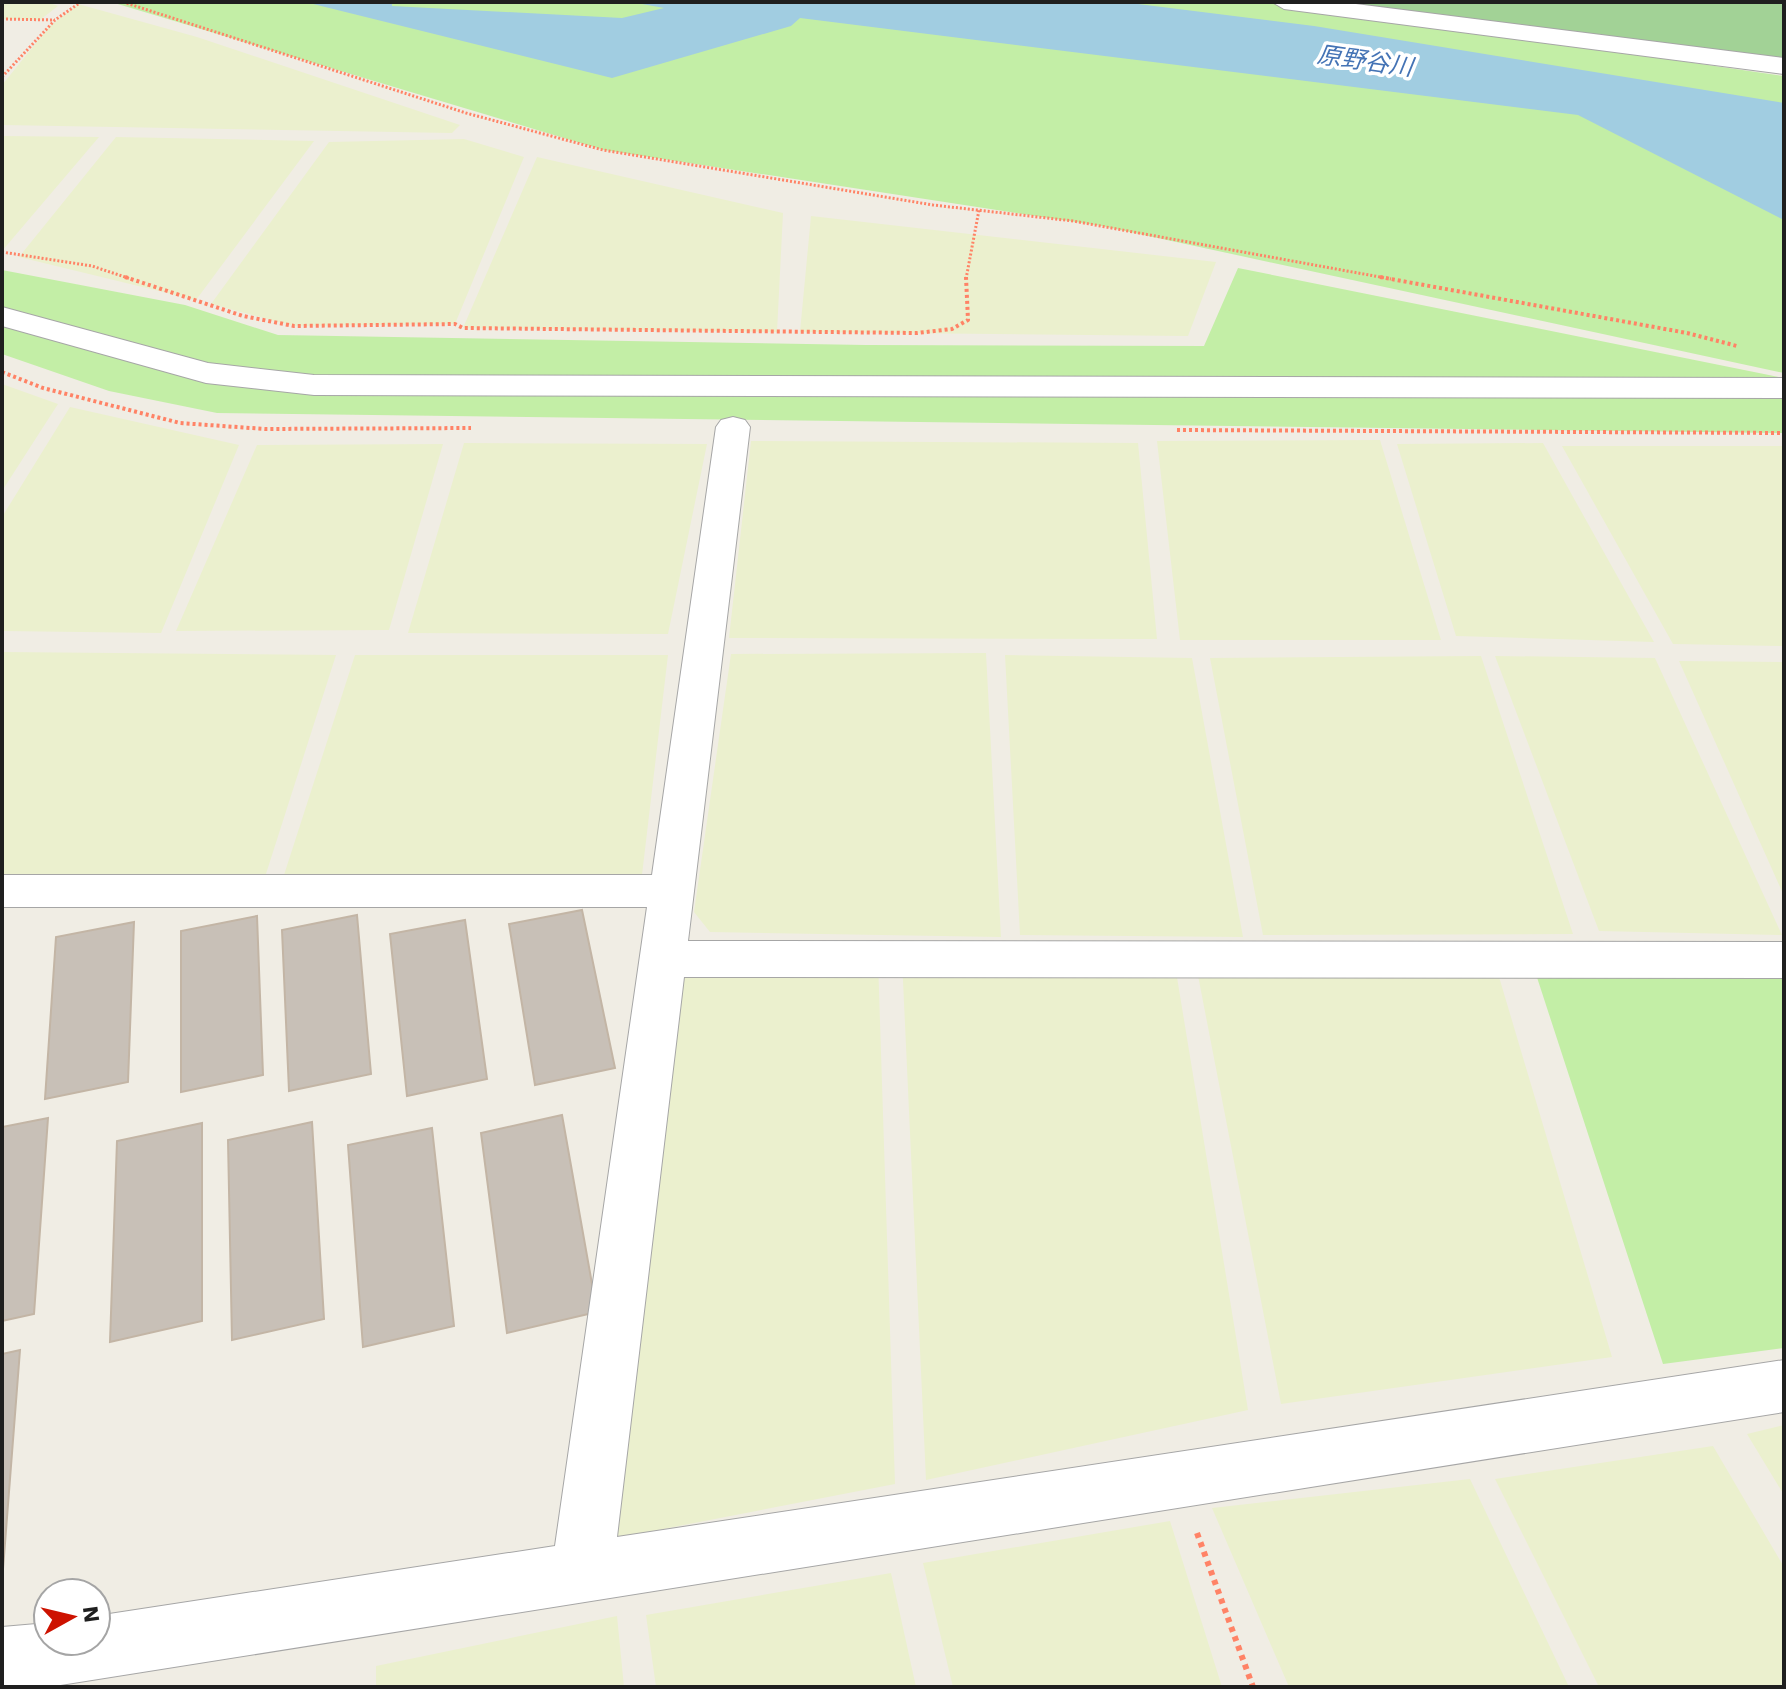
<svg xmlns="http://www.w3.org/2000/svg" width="1786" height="1689" font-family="'Work Sans','Noto Sans JP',sans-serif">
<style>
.farmland{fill:#ebf0ce}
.grass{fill:#c3eea6}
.forest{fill:#a2d296}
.water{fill:#a1cde1}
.building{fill:#c8c0b7;stroke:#c3b5a5;stroke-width:2}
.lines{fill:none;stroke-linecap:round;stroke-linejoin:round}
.minor-casing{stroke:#a6a6a6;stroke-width:2}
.path-far2{stroke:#ff8366;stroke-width:3;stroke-dasharray:2 2;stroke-linecap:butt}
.path-far1{stroke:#ff8366;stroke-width:4;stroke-dasharray:3 3;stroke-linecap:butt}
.path{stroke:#ff8366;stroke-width:6;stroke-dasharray:5 5;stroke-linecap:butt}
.minor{fill:#fff;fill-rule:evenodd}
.labels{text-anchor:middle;stroke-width:7;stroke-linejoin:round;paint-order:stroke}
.far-water-label{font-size:24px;font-style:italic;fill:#4473b5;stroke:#fff}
</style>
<rect width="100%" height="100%" fill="#f0ede4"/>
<path class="farmland" d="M2 2H47L58 6 40 20 2 19Z
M78 4 197 37 460 125 452 133 2 125V85L49 27Z
M2 136 99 137 2 251Z
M116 137 314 141 196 300 19 257Z
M464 139 524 157 455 324 294 326 211 304 329 142Z
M537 157 783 213 777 332 463 328Z
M811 216 1216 262 1188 336 800 332Z
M2 384 58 404 2 491Z
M70 407 239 445 161 633 2 631V517Z
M1380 440 1441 640H1180L1157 441Z
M751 441 1138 443 1157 639 729 638Z
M464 443 707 444 668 634 408 633Z
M1543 443 1654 642 1456 636 1397 444Z
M443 444 389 630 176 631 257 445Z
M1562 446H1784V646L1673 644Z
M2 652 336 655 265 877H2Z
M986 653 1001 937 710 932 694 912 731 654Z
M355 655H668L642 875 283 878Z
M1005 655 1192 658 1243 937 1020 935Z
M1481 656 1573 934 1263 935 1210 658Z
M1495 656 1655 658 1782 935 1599 931Z
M1679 661 1784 662V896Z
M663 959 878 960 895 1484 586 1544Z
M902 959H1174L1248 1410 926 1480Z
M1195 960H1494L1612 1357 1281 1404Z
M1784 1425V1495L1747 1434Z
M1713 1446 1784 1567V1687H1599L1495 1479Z
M1470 1479 1569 1687H1289L1212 1508Z
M1170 1521 1222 1687H953L923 1563Z
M891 1573 916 1687H656L646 1615Z
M617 1616 624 1687H376V1666Z"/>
<path class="grass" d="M111 2H1274L1784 76V373L1102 226 604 150Z
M1238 268 1784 378V433L217 413 109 391 2 354V270L185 305 278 335 866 345 1204 346Z
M1531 959 1784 960V1348L1663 1364Z"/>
<path class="forest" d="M1340 2H1784V67Z"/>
<path class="water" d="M305 2H392V6L622 18 664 8 631 2H1122L1314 26 1784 103V220L1578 115 800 18 791 26 612 78Z"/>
<path class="building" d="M582 910 615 1068 535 1085 509 924Z
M357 915 371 1074 289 1091 282 930Z
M257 916 263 1075 181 1092V931Z
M465 920 487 1079 407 1096 390 934Z
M134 922 128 1082 45 1099 56 937Z
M562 1115 597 1312 507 1333 481 1133Z
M48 1118 34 1314 2 1321V1127Z
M312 1122 324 1319 232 1340 228 1140Z
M202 1123V1321L110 1342 117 1141Z
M432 1128 454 1326 363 1347 348 1145Z
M20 1350 2 1582V1354Z"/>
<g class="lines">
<g class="minor-casing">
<path id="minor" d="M1272 2H1340L1784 58V74L1284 9Z
M2 307 208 363 314 375 1784 378V398L314 395 206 383 2 326Z
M733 417 745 420 750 427 688 941 1784 942V978L684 977 617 1537 1784 1360V1412L48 1687H2V1627L48 1623V1641H96V1616L555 1546 647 907H2V875H652L716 427 721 420Z"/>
</g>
<path class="path-far2" d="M123 2 466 113 603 150 933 205 1073 221 1391 279
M2 19 55 20
M2 77 55 20 81 2
M2 252 92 266 131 279
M966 279 979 210"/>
<path class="path-far1" d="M125 277 243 316 294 326 455 324 463 328 917 333 952 329 968 320 966 277
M1380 277 1687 333 1737 346
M2 372 43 388 180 423 265 429 471 428
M1177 430 1784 433"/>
<path class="path" d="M1197 1533 1253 1687"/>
<use href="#minor" class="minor"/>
</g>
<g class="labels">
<g class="far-water-label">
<text transform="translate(1365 61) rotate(8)" y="8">原野谷川</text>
</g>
</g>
<rect width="1786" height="1689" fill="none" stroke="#1f1f1f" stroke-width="8"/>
<g transform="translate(72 1617) rotate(82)"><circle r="38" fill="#ffffff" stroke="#a5a5a5" stroke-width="2"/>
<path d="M0-6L14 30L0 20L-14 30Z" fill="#cd1200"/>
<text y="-12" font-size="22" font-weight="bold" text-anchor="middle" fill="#1f1f1f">N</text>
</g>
</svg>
